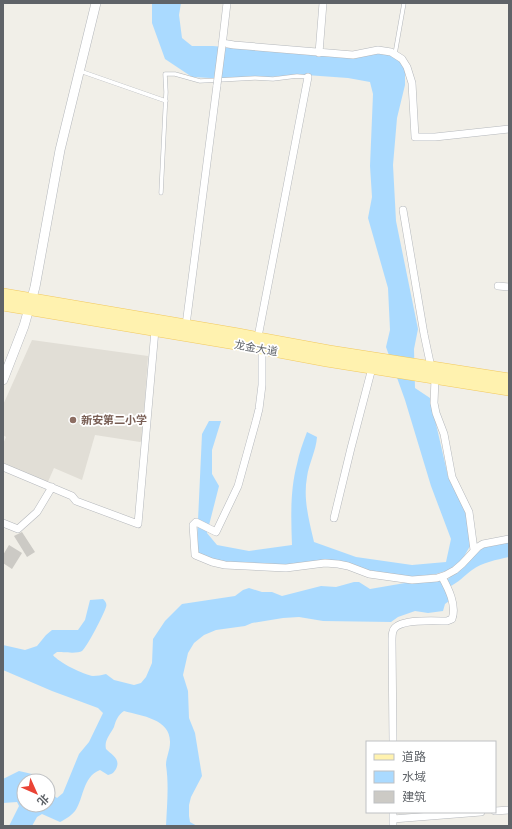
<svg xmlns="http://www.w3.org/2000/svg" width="512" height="829" font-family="'Fira Sans','Noto Sans SC',sans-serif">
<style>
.education{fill:#e1ded6}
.water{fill:#aadaff}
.building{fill:#cccac5}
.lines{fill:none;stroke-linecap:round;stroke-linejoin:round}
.service-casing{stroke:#b5b8bc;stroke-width:4.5}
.minor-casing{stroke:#b5b8bc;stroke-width:8}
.tertiary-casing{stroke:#b5b8bc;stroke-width:10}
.primary-casing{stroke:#f2c960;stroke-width:12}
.service{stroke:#fff;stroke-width:3.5}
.minor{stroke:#fff;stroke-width:7}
.tertiary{stroke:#fff;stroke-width:9}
.primary{stroke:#fff2af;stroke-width:11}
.minor-bridge-casing{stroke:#b5b8bc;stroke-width:8;stroke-linecap:butt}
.minor-bridge{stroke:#fff;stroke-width:7}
.education-dot{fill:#8d6e63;stroke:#fff;stroke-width:1.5}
.labels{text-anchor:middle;stroke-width:3.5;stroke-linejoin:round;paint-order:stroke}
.street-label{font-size:11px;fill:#5f6368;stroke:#fff}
.education-label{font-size:11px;font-weight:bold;fill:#785e54;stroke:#fff;text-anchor:start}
</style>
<rect width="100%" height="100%" fill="#f1efe8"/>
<path class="education" d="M32 340 148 356 142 441 140 442 95 435 82 480 54 468 47 484 3 464V444L6 437 3 435V405Z"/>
<path class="water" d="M152 3H181L179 15 182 38 192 46H213L349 58 388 51 400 61 405 69V85L397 118 393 165 396 221 418 329 414 349 415 388 430 398 448 476 466 511 470 546 462 560 452 569 436 574 405 578 372 573 348 564 326 559 289 566 223 563 199 555 197 542 202 434 209 421H221L212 450V474L219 486 207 533 217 545 249 551 292 545C291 519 290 490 297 464 299 453 303 443 307 432L317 437C316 451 309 463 307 477 303 499 309 520 314 542L356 557 412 565 446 562 451 539 431 486 405 400 386 347 390 330 388 288 368 218 372 197 370 166 373 94 370 82 348 78 306 75 230 79 192 77 165 59 152 23Z
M509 542V557C496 560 483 562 472 570 465 575 458 583 449 587L446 581 451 576 457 572 482 547Z
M438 580 443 582 449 601 445 604 443 611 428 613 415 611 398 617 391 622 323 621 299 617 283 618 252 623 245 626 216 630 204 635 194 643 188 653 183 675 188 691 189 718 195 733 202 776 191 797 189 805V816L190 822 197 826H166C167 805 169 785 166 765 166 758 170 750 170 743 171 719 142 716 124 711 118 715 116 720 114 727 110 735 104 740 106 749 112 755 121 759 116 769 114 772 113 774 108 775L100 770C82 777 84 799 75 811 72 815 67 818 62 821L60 822 42 814 37 817 32 826H9L19 806 17 802 3 803V779L19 771 32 774 36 781H24V805H48V791L57 798 63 793 79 754 89 742 103 713 98 708 52 691 3 670V645L25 650 37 646 46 635 52 630H78L85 620 90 600 103 599C106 602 107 604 106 607 104 614 87 647 82 651 78 654 62 652 57 652L53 655C58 662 84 675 93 676 97 676 102 675 106 674L114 680 134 685 141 683 146 677 152 663 153 639 165 621 182 604 235 596 243 590 249 588 262 592H272L282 596 321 586 336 587 354 582H359L370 589 405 583H416Z"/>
<path class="building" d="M22 532 35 552 27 557 14 536Z
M9 545 22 553 12 569 3 563V555Z"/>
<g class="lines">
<g class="service-casing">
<path id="service" d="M395 54 404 3
M80 71 166 101
M161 193 166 92 165 74H175L200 81 255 78 273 79 297 76 308 77"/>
</g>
<g class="minor-casing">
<path id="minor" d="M222 43 234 45 353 55 378 50 391 52 402 59 407 67 412 83 415 137H435L509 129
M222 46 227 3
M319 53 323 3
M403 210 424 334 431 367
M498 286 509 287
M186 325 217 85
M258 337 308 77
M262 349V385L259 409 256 421 238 486 216 532 196 522 193 525 195 555 212 562 225 565 286 568 325 563 338 564 348 566 369 574 412 580 437 578 446 575 455 570 462 564 478 547 483 544 509 539
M435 379 434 403 436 413 444 434 452 477 469 512 474 550
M3 467 72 496 76 501 138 524 155 330
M334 518 351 448 372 368
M3 523 18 529 37 512 52 487
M393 742 392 641C392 638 392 634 393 631 397 618 436 621 447 621L452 619C457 605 448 588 442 577
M495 811 509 810
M393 819 481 812
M393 826V812"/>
</g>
<g class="tertiary-casing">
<path id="tertiary" d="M3 380 24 326 35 287 60 150 96 3"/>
</g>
<g class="primary-casing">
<path id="primary" d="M3 294 238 334 329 351 509 379
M3 305 236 344 327 361 509 390"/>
</g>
<use href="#service" class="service"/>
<use href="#minor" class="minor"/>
<use href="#tertiary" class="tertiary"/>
<use href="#primary" class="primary"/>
<g class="minor-bridge-casing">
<path id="minor-bridge" d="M217 85 222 46"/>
</g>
<use href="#minor-bridge" class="minor-bridge"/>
</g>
<circle class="education-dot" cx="73" cy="420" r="4"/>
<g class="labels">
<g class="street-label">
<text transform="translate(256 348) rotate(10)" y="4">龙金大道</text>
</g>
<g class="education-label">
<text x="81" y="424">新安第二小学</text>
</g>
</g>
<rect width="512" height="829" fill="none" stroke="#5f6368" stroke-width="8"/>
<rect x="366" y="741" width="130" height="72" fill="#ffffff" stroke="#bfc1c3"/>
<rect x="374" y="754" width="20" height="6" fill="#fff2af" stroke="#bfc1c3"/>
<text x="402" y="761" font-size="12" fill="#5f6368">道路</text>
<rect x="374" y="771" width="20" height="12" fill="#aadaff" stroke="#bfc1c3"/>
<text x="402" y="781" font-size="12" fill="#5f6368">水域</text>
<rect x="374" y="791" width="20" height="12" fill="#cccac5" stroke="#bfc1c3"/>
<text x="402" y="801" font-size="12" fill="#5f6368">建筑</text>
<g transform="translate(36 793) rotate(135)"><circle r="19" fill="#ffffff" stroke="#bfc1c3"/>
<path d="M0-3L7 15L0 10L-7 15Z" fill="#ea4335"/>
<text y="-6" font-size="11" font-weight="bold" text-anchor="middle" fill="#5f6368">北</text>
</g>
</svg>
